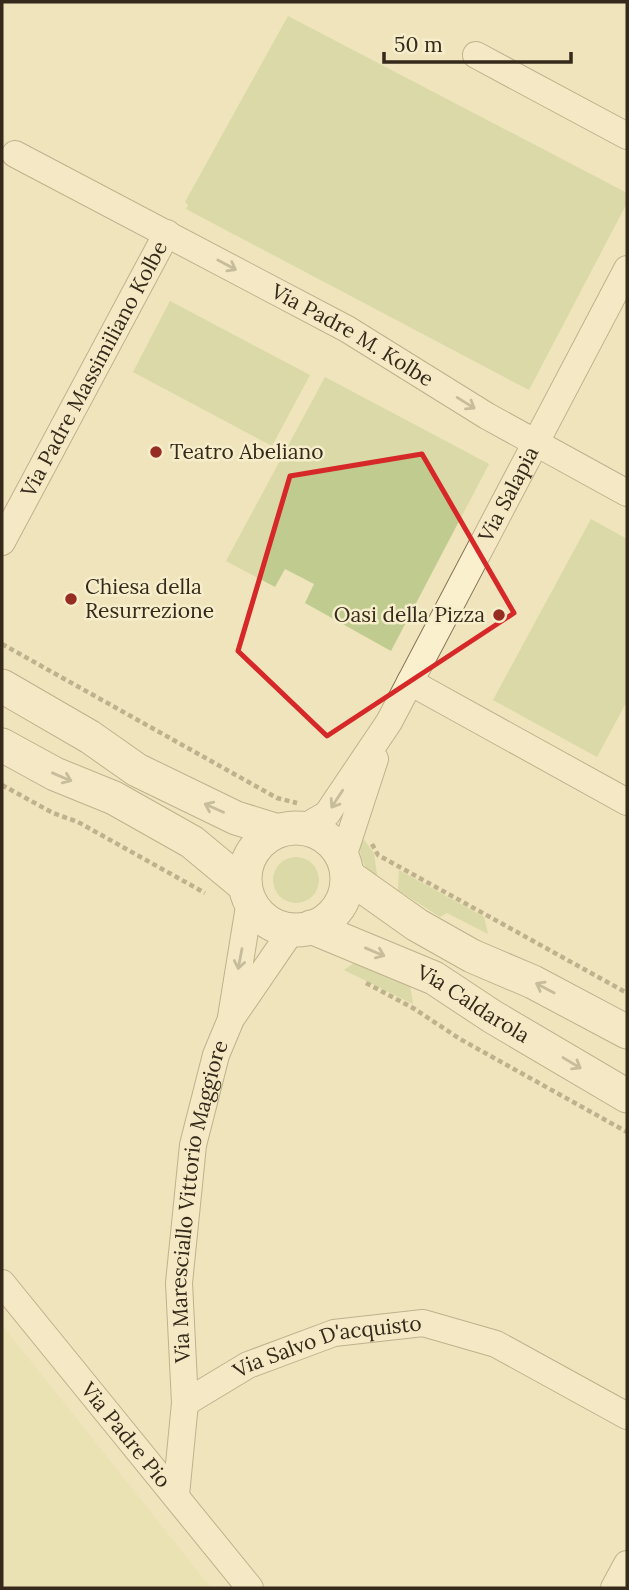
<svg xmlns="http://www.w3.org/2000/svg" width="629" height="1590" font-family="Lora,serif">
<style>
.farmland{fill:#e4e0a8}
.green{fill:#c0cc8f}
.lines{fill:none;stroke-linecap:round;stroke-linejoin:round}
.minor-casing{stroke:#867355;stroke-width:28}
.tertiary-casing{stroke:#867355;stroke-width:35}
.path{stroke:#867355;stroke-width:4.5;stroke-dasharray:5 3.5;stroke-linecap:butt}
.minor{stroke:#faf0ce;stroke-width:26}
.tertiary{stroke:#faf0ce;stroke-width:33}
.oneway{stroke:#978c74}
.marked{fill:none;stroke:#d62828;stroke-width:5;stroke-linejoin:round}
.poi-dot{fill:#962d23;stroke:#f6edcb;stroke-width:2.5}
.labels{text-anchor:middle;stroke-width:5;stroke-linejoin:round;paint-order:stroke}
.street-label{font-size:21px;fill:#34291a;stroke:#f6edcb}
.poi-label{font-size:21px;fill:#34291a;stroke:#f6edcb;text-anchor:start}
</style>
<rect width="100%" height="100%" fill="#efe4bb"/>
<path class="farmland" d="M2 1325 211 1588H2Z"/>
<path class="green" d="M288 16 627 193V203L529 390 186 209 188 205 185 202Z
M170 301 310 375 272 446 133 372Z
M325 377 489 464 391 651 305 603 314 584 285 569 275 587 226 561Z
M591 519 627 539V701L597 757 493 700Z
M361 836 374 853 378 882C364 868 357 856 361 836Z
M273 880a23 23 0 1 1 46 0a23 23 0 1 1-46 0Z
M399 870 484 917 488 934 447 913 440 917 398 890Z
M363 957 410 985 413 1004 344 970Z"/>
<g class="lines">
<g class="minor-casing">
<g id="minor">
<path d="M476 55 627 136"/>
<path id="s1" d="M15 154 347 329 487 416 627 493"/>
<path id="s2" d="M2 542 167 233"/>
<path d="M410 682 627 802"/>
<path id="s3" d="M303 828 327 814 389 722 627 269"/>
<path d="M343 857 375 759"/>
<path d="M231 1017 250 900"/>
<path id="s4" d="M2 1283 250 1588"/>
<path id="s5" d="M185 1403 248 1365 334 1333 423 1323 496 1344 627 1416"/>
<path id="s6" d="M176 1495 185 1403 179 1283 193 1145 216 1055 231 1019 292 930"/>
<path d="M614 1588 627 1564"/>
</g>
</g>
<g class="tertiary-casing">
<g id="tertiary">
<path d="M2 686 90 737 137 770 236 818 278 831"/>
<path d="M2 745 55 774 114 798 192 842 245 886"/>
<circle cx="296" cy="879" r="51"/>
<path d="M348 876 417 925 472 956 533 982 627 1032"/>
<path id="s7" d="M311 927 434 978 493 1017 627 1096"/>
</g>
</g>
<path class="path" d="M2 644 277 798 297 803
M2 785 53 813 78 822 205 893
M372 844 378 855 627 993
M366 983 413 1008 460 1039 627 1132"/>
<use href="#minor" class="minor"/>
<use href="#tertiary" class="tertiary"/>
</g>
<defs><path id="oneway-shaft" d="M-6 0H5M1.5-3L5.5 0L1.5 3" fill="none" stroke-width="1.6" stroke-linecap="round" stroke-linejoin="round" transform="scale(1.75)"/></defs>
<g class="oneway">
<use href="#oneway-shaft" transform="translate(227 265) rotate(28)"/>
<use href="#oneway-shaft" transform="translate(466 403) rotate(32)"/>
<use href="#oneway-shaft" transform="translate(62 777) rotate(23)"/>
<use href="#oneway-shaft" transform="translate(337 799) rotate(123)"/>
<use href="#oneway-shaft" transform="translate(214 808) rotate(-156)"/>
<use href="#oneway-shaft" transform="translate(375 952) rotate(23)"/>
<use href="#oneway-shaft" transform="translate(240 959) rotate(101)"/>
<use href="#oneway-shaft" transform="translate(545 988) rotate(-152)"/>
<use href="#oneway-shaft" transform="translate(572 1063) rotate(31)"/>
</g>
<path d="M0 0H629V1590H0ZM422 454 514 613 327 736 238 651 290 476Z" fill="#efe4bb" fill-opacity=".55" fill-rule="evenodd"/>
<path class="marked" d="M422 454 514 613 327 736 238 651 290 476Z"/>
<g class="poi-dot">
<circle cx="156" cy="452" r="7"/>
<circle cx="71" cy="599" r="7"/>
<circle cx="499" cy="615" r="7"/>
</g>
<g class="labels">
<g class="street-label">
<text dy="7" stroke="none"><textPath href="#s1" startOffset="383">Via Padre M. Kolbe</textPath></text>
<text dy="7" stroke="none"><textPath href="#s2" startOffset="196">Via Padre Massimiliano Kolbe</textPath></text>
<text dy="7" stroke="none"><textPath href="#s3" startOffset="396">Via Salapia</textPath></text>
<text dy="7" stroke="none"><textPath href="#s7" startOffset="180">Via Caldarola</textPath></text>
<text dy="7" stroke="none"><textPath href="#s6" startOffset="296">Via Maresciallo Vittorio Maggiore</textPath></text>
<text dy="7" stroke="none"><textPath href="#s5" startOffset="156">Via Salvo D'acquisto</textPath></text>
<text dy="7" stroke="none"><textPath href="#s4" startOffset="196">Via Padre Pio</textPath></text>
</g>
<g class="poi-label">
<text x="170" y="459">Teatro Abeliano</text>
<text x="85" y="594">Chiesa della<tspan x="85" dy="24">Resurrezione</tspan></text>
<text x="485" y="622" text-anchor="end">Oasi della Pizza</text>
</g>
</g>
<rect width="629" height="1590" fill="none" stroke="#34291a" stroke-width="7"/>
<path d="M384 52v10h187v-10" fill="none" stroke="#34291a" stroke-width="3.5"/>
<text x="394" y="52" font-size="21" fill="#34291a" stroke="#f6edcb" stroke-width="5" paint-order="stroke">50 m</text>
</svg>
